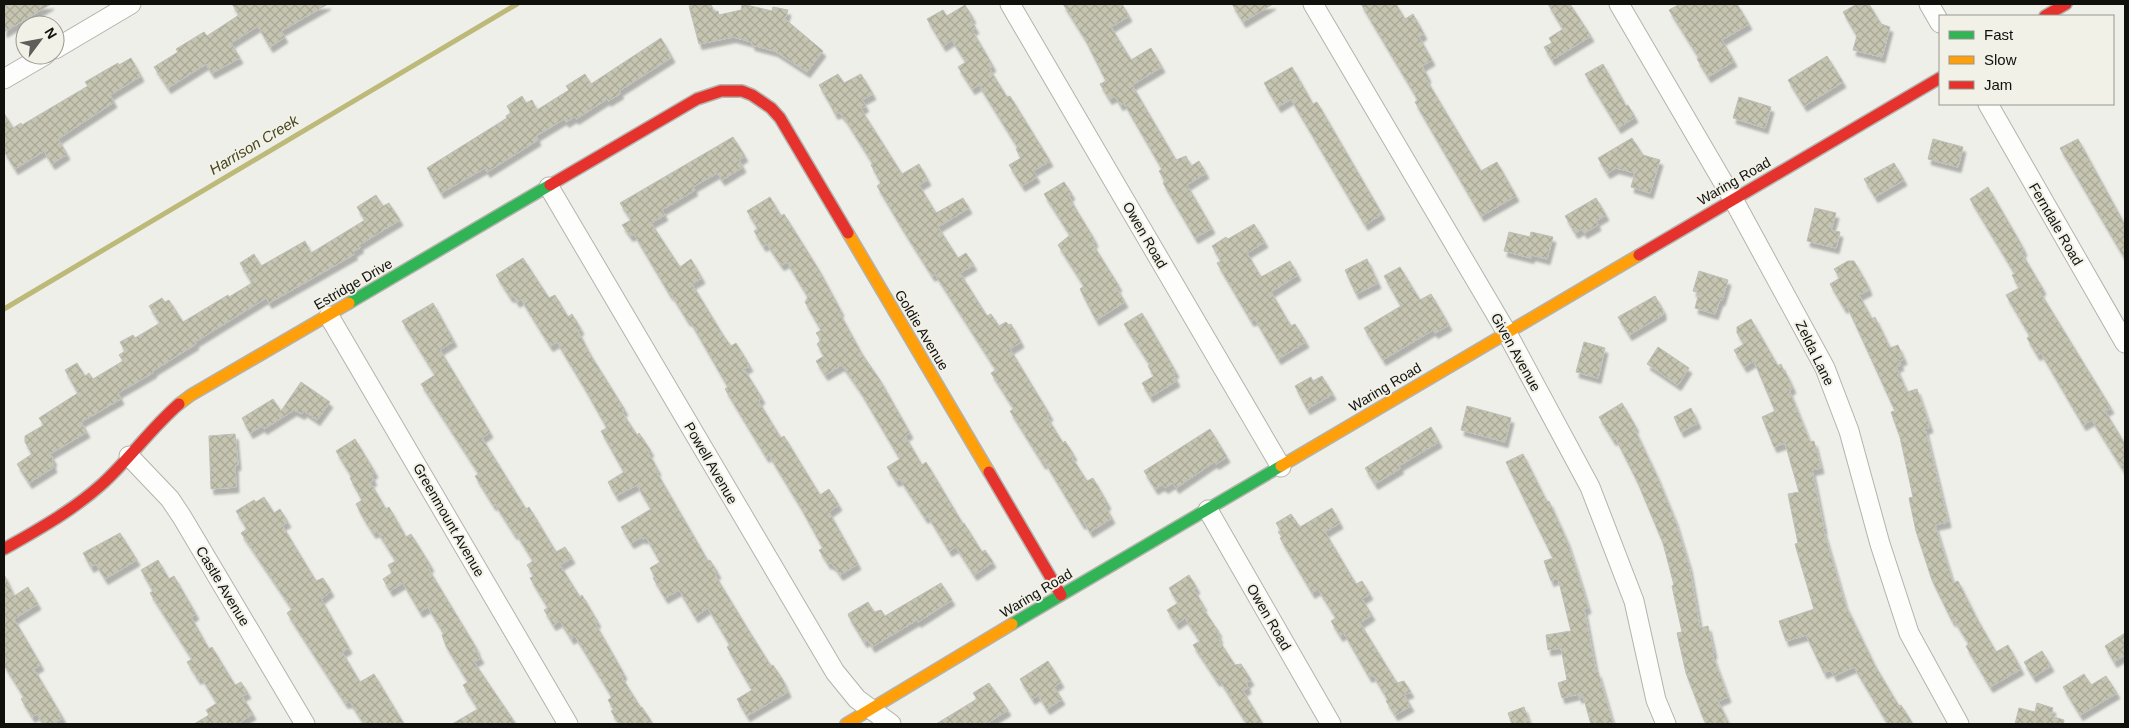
<svg xmlns="http://www.w3.org/2000/svg" width="2129" height="728" font-family="Helvetica,sans-serif">
<style>
.lines{fill:none;stroke-linecap:round;stroke-linejoin:round}
.stream{stroke:#bcb979;stroke-width:5}
.building{fill:url(#building-cross-hatch);stroke:#bebfba;filter:url(#shadow)}
.street-casing{stroke:#b3b3ae;stroke-width:21}
.fast-casing{stroke:#b3b3ae;stroke-width:14}
.slow-casing{stroke:#b3b3ae;stroke-width:14}
.jam-casing{stroke:#b3b3ae;stroke-width:14}
.street{stroke:#fdfdfc;stroke-width:19}
.fast{stroke:#30b455;stroke-width:11}
.slow{stroke:#ff9f0a;stroke-width:11}
.jam{stroke:#e5322d;stroke-width:11}
.labels{text-anchor:middle;stroke-width:4;stroke-linejoin:round;paint-order:stroke}
.street-label{font-size:14px;fill:#10100d;stroke:#f1f1e7}
.water-label{font-size:15px;font-style:italic;fill:#46441e;stroke:#f1f1e7}
</style>
<defs>
<pattern id="building-cross-hatch" width="8" height="8" patternUnits="userSpaceOnUse" patternTransform="scale(1.25)"><rect width="8" height="8" fill="#c6c5b1"/><path d="M0 0l8 8M0 8l8-8" fill="none" stroke="#a9a897"/></pattern>
<filter id="shadow"><feDropShadow dx="3" dy="5.5" stdDeviation="1" flood-color="#0004"/></filter>
</defs>
<rect width="100%" height="100%" fill="#efefe9"/>
<g class="lines">
<path class="stream" d="M4 309 517 4"/>
</g>
<path class="building" d="M4 4H51L4 32Z
M232 4H328L281 31 285 37 270 47 258 26 231 43 240 58 212 73 206 64 168 88 154 67 178 52 176 49 204 32 207 36 239 15Z
M697 4H711L714 12 718 11 719 15 741 10 742 4 772 11 773 7 788 10 785 19 823 51 807 72 775 51 752 45V42L733 37 699 44 689 6Z
M1063 4H1122L1129 16 1111 27 1131 60 1151 48 1162 67 1132 85 1176 160 1186 156 1191 166 1199 161 1206 173 1187 185 1212 228 1195 238 1163 183 1165 181 1159 171 1162 169 1124 103 1120 105 1115 96 1109 99 1100 84 1106 81 1085 39Z
M1232 4H1273L1243 22Z
M1361 4H1396L1405 19 1413 14 1424 34 1419 37 1432 60 1422 66 1428 77 1426 79 1481 171 1497 162 1516 196 1481 216 1415 102 1418 100Z
M1548 4H1570L1591 36 1552 60 1544 47 1552 43 1549 38 1563 29Z
M1680 4H1737L1749 24 1722 40 1734 61 1708 77 1697 59 1699 58 1669 10Z
M1857 4H1869L1881 24 1890 27 1882 57 1853 50 1857 36 1843 12Z
M965 5 973 18 970 19 976 28 972 30 993 66 989 68 1007 97 1010 96 1050 161 1033 171 1037 177 1022 186 1009 165 1021 158 1016 149 1018 148 979 85 972 89 958 67 966 62 952 40 943 46 927 19 943 10 947 16Z
M661 38 672 57 619 91 621 93 608 101 607 99 576 119 574 117 566 122 564 119 536 136 538 140 487 172 485 168 441 193 427 168 507 118 506 116 511 113 507 106 522 96 526 103 532 100 537 110 569 90 566 86 585 74 591 84Z
M1827 56 1843 82 1804 106 1788 80Z
M131 58 141 76 110 95 114 102 58 139 67 154 52 164 44 151 15 169 4 151V113L13 128 21 123 22 125 88 86 85 82 118 63 119 65Z
M1603 64 1626 106 1628 105 1635 117 1618 128 1585 74Z
M1292 67 1313 104 1317 102 1382 214 1365 225 1291 99 1278 107 1264 83Z
M838 74 844 83 861 74 873 94 862 100 866 106 861 109 902 174 919 164 928 180 919 185 936 213 963 198 969 208 938 227 958 258 966 253 974 265 960 273 987 316 991 314 999 326 1006 322 1009 325 1011 324 1021 342 1010 349 1050 415 1047 417 1063 443 1065 441 1074 455 1071 456 1087 481 1093 478 1108 504 1105 506 1112 518 1090 532 1084 522 1082 524 1045 462 1043 464 1010 411 1014 409 991 373 996 370 935 274 932 276 905 233 877 186 881 183 871 165 873 164 845 119 839 112 835 114 829 102 819 85Z
M1739 97 1771 107 1765 128 1733 118Z
M733 137 745 156 739 160 743 167 722 180 717 173 693 187 695 190 662 210 665 215 651 223 680 267 691 259 702 278 692 284 723 335 731 346 736 343 750 366 744 369 762 398 759 400V402L781 438 784 436 820 495 829 489 839 505 829 512 858 564 840 575 834 566H833L830 563 828 564 819 550 823 548 801 508 769 455 766 457 725 389 728 387 690 321 687 320 671 294 670 295 634 234 630 236 622 225 631 220 620 203Z
M1632 138 1643 155 1660 160 1650 193 1631 187 1635 173 1616 168 1607 173 1598 158Z
M1933 139 1963 147 1958 167 1928 159Z
M2078 139 2125 225V259L2060 148Z
M1894 163 1904 180 1875 197 1864 179Z
M1064 182 1072 194 1069 196 1074 206 1093 237 1095 242 1092 243 1119 286 1116 287 1125 302 1096 320 1080 289 1084 286 1058 245 1070 235 1044 194Z
M1988 187 2021 244 2024 251 2021 252 2043 289 2040 292 2111 408 2105 411 2125 444V473L2092 420 2083 425 2041 353 2037 355 2027 338 2030 336 2006 295 2019 288 2012 275 2015 274 1970 199Z
M376 195 383 206 389 203 400 220 359 245 361 247 353 252 355 254 269 303 266 298 195 342 196 344 159 367 153 371 154 372 118 393 121 399 119 400 81 422 87 432 50 454 54 460 52 462 54 467 29 483 17 464 32 454 25 442V436L44 425 39 418 78 393 65 370 77 363 85 376 89 373 93 379 123 361 119 355 125 351 120 342 133 335 135 338 160 323 149 306 162 298 165 302 169 300 183 322 228 295 229 297 252 283 240 263 254 254 261 266 305 241 311 253 365 220 357 207Z
M770 197 781 216 784 214 819 270 841 311 839 312 862 354 880 380 910 433 905 436 922 465 926 462 963 524 964 523 982 552 985 550 993 562 974 575 956 547 949 551 928 516 925 518 900 479 896 481 887 467 900 459 860 391 842 365 825 375 816 361 824 356 817 344 821 340 816 333 821 330 805 302 808 297 787 262 781 265 767 244 763 246 754 231 758 229 747 211Z
M1596 198 1606 215 1596 221 1598 225 1584 233 1582 229 1575 233 1565 216Z
M1815 208 1836 213 1831 230 1840 232 1836 248 1807 241Z
M1254 224 1265 242 1247 253 1261 277 1290 261 1298 275 1271 292 1291 326 1295 324 1306 342 1278 359 1255 319 1251 321 1217 263 1221 261 1212 246 1226 237 1228 239Z
M1509 232 1530 237 1531 232 1553 237 1547 259 1532 255 1531 258 1504 251Z
M523 258 549 298 555 295 568 317 572 314 581 329 578 331 590 354 625 410 622 412 637 435 639 433 651 451 648 452 658 470 656 471 708 561 710 560 718 573 715 575 749 631 771 666 773 665 783 680 788 692 747 716 737 699 752 690 727 647 730 645 708 608 695 617 679 590 665 598 653 578 655 577 650 568 660 562 646 537 643 539 642 537 631 543 621 527 651 509 637 485 616 496 608 482 624 472 601 431 607 428 584 387 557 342 550 346 521 299 517 302 513 296 510 297 496 275Z
M1367 259 1378 283 1356 294 1345 270Z
M1848 261H1854L1866 282 1869 290 1859 295 1872 319 1875 317 1890 348 1898 345 1904 359 1899 361 1901 365 1896 367 1907 392 1917 389 1930 427 1925 429 1948 522 1935 525 1953 583 1958 581 1976 617 1996 652 2008 645 2021 669 1990 687 1966 646 1969 644 1954 620 1952 621 1932 580 1916 531 1909 498 1913 497 1900 437 1891 412 1895 411 1847 306 1844 308 1830 284 1840 278 1834 269Z
M1400 267 1420 300 1431 294 1449 325 1435 333 1433 330 1383 360 1364 328 1401 306 1384 276Z
M1699 271 1728 280 1722 300H1720L1715 314 1695 308 1699 293 1693 291Z
M1655 296 1663 310V315L1629 335 1618 317Z
M433 303 454 341 440 350 490 432 482 438 526 509 529 507 556 552 565 547 572 558 560 565 580 597 582 595 592 612 598 622 595 623 624 674 621 676 641 708 642 707 653 724H619L611 711 614 710 608 700 612 697 575 636 571 639 560 621 553 625 544 610 548 608 530 578 534 576 527 565 533 561 516 533 514 534 495 504 493 505 475 476 479 474 421 384 435 375 402 321Z
M1142 313 1176 372 1173 374 1177 381 1150 397 1142 383 1154 376 1148 366 1150 365 1124 324Z
M1751 319 1778 366 1781 364 1784 371H1785L1793 388 1789 390 1810 442 1814 441 1821 468 1812 470 1824 529H1823L1845 604 1874 664 1899 706 1901 705 1913 724H1888L1854 667 1834 676 1831 670 1824 673 1806 635 1786 641 1779 621 1814 609 1795 544 1798 543 1788 494 1799 492 1785 443 1774 447 1762 417 1775 411 1754 361 1744 367 1734 350 1744 344 1737 333V327Z
M1584 342 1605 348 1598 378 1576 372Z
M1658 347 1689 368 1678 385 1647 364Z
M1322 376 1333 394 1307 409 1295 386 1311 377 1313 381Z
M301 382 330 402 317 420 304 411 302 414 294 410 264 429 262 426 250 433 242 418 273 399 281 411Z
M1622 403 1636 427 1634 428 1656 474 1675 520 1689 566 1700 628 1708 626 1714 653 1712 654 1728 697 1718 701 1729 724H1706L1702 715 1686 673 1677 633 1682 632 1672 586 1674 585 1663 543 1638 483 1616 439 1613 440 1599 417Z
M1467 406 1511 418 1505 442 1461 430Z
M1691 408 1698 423 1681 432 1674 417Z
M1431 427 1439 442 1399 466 1401 468 1375 484 1365 468Z
M1210 429 1227 457 1216 464 1214 462 1176 488 1173 483 1165 488 1162 485 1155 489 1144 471Z
M235 434 238 465H235L236 487 211 489 209 436Z
M355 439 375 472 371 475 374 480 370 482 386 509 389 507 406 537 411 534 431 566 428 568 477 649 476 650 481 658 474 662 516 724H452L478 709 463 685 468 682 446 646 442 635 444 634 428 607 420 612 403 583 390 591 383 579 392 573 388 565 396 561 377 531 373 533 364 519 356 504 362 500 350 478 352 477 336 451Z
M1523 454 1547 502 1549 501 1567 541 1581 584 1588 608 1584 609 1596 672H1598L1613 724H1591L1583 696 1579 698 1578 694 1562 698 1558 683 1567 680 1561 648 1548 650 1546 635 1571 631 1558 578 1551 581 1544 561 1553 558 1506 462Z
M264 497 274 513 280 509 288 522 282 525 316 581 323 578 331 591 321 599 349 648 342 652 360 682 374 674 404 724H364L350 702 345 703 287 613 292 609 241 533 247 529 236 511 254 500 256 502Z
M1332 508 1340 523 1325 532 1356 584 1362 581 1370 594 1362 599 1372 615 1360 623 1397 683 1404 681 1411 692 1404 695 1411 706 1395 715 1386 701 1388 700 1373 675 1369 677 1344 633 1340 636 1331 621 1336 618 1318 589 1312 593 1280 538 1282 537 1278 532 1281 531 1276 523 1291 514 1300 527Z
M120 533 137 560 105 579 96 564 91 567 83 553Z
M158 560 169 579 174 576 196 614 191 617 209 649 212 647 235 685 241 682 248 693 242 696 253 714 237 724H194L209 715 206 710 217 703 201 677 198 679 187 662 192 659 150 593 153 591 141 570Z
M4 574 14 596 28 587 38 604 14 619 41 665 34 669 63 718 52 724H43L37 714 32 717 21 699 24 697 4 665Z
M1189 575 1197 588 1194 590 1204 606 1202 607 1219 632 1217 633 1220 638 1218 639 1235 665 1241 664 1251 680 1246 683 1248 688 1243 691 1263 724H1247L1219 679 1217 681 1193 645 1200 641 1185 618 1176 624 1167 610 1178 603 1169 588Z
M941 583 952 600 918 622 917 620 872 647 868 640 864 642 849 617 848 614 868 602 874 612 881 610 885 616Z
M2125 633V655L2114 662 2105 646Z
M2042 651 2051 666 2033 677 2024 662Z
M1048 661 1061 682 1054 687 1062 699 1047 709 1038 695 1032 699 1020 679Z
M2084 674 2091 685 2106 676 2117 693 2080 715 2063 687Z
M989 683 1008 710 986 724H936L977 699 973 693Z
M2037 703 2053 708 2051 716 2064 720 2063 724H2015L2019 708 2035 712Z
M1524 707 1530 724H1512L1508 713Z"/>
<g class="lines">
<g class="street-casing">
<path id="street" d="M1010 4 1281 467
M1313 4 1507 333 1590 487 1634 601 1656 700 1666 724
M1619 4 1733 199 1825 368 1849 431 1880 544 1909 633 1959 724
M1929 4 1940 23
M55 49 131 4
M4 79 45 55
M1988 104 2125 343
M549 187 835 672 857 699 891 724
M329 316 568 724
M129 456 170 499 182 517 305 724
M1208 510 1331 724"/>
</g>
<g class="fast-casing">
<path id="fast" d="M349 303 550 185
M1012 624 1281 466"/>
</g>
<g class="slow-casing">
<path id="slow" d="M848 233 989 472
M179 404 191 395 349 303
M1281 466 1639 255
M846 724 1012 624"/>
</g>
<g class="jam-casing">
<path id="jam" d="M2045 16 2066 4
M550 185 697 99 721 91H742L752 95 771 108 780 118 848 233
M1639 255 1940 78
M989 472 1061 595
M4 549C37 530 72 511 101 485 129 460 150 429 179 404"/>
</g>
<use href="#street" class="street"/>
<use href="#fast" class="fast"/>
<use href="#slow" class="slow"/>
<use href="#jam" class="jam"/>
</g>
<g class="labels">
<g class="street-label">
<text transform="translate(1734 181) rotate(-30)" y="5">Waring Road</text>
<text transform="translate(2056 224) rotate(60)" y="5">Ferndale Road</text>
<text transform="translate(1145 235) rotate(60)" y="5">Owen Road</text>
<text transform="translate(353 284) rotate(-30)" y="5">Estridge Drive</text>
<text transform="translate(922 330) rotate(59)" y="5">Goldie Avenue</text>
<text transform="translate(1516 352) rotate(61)" y="5">Given Avenue</text>
<text transform="translate(1815 353) rotate(64)" y="5">Zelda Lane</text>
<text transform="translate(1385 387) rotate(-31)" y="5">Waring Road</text>
<text transform="translate(711 463) rotate(60)" y="5">Powell Avenue</text>
<text transform="translate(449 520) rotate(60)" y="5">Greenmount Avenue</text>
<text transform="translate(223 586) rotate(59)" y="5">Castle Avenue</text>
<text transform="translate(1036 593) rotate(-31)" y="5">Waring Road</text>
<text transform="translate(1269 617) rotate(60)" y="5">Owen Road</text>
</g>
<g class="water-label">
<text transform="translate(254 145) rotate(-31)" y="5">Harrison Creek</text>
</g>
</g>
<rect width="2129" height="728" fill="none" stroke="#10100d" stroke-width="10"/>
<rect x="1939" y="15" width="175" height="90" fill="#f1f1e7" stroke="#979790"/>
<rect x="1949" y="31" width="25" height="8" fill="#30b455" stroke="#979790"/>
<text x="1984" y="40" font-size="15" fill="#10100d">Fast</text>
<rect x="1949" y="56" width="25" height="8" fill="#ff9f0a" stroke="#979790"/>
<text x="1984" y="65" font-size="15" fill="#10100d">Slow</text>
<rect x="1949" y="81" width="25" height="8" fill="#e5322d" stroke="#979790"/>
<text x="1984" y="90" font-size="15" fill="#10100d">Jam</text>
<g transform="translate(40 40) rotate(58)"><circle r="24" fill="#f1f1e7" stroke="#979790"/>
<path d="M0-4L9 19L0 12L-9 19Z" fill="#5e5e5a"/>
<text y="-8" font-size="14" font-weight="bold" text-anchor="middle" fill="#10100d">N</text>
</g>
</svg>
